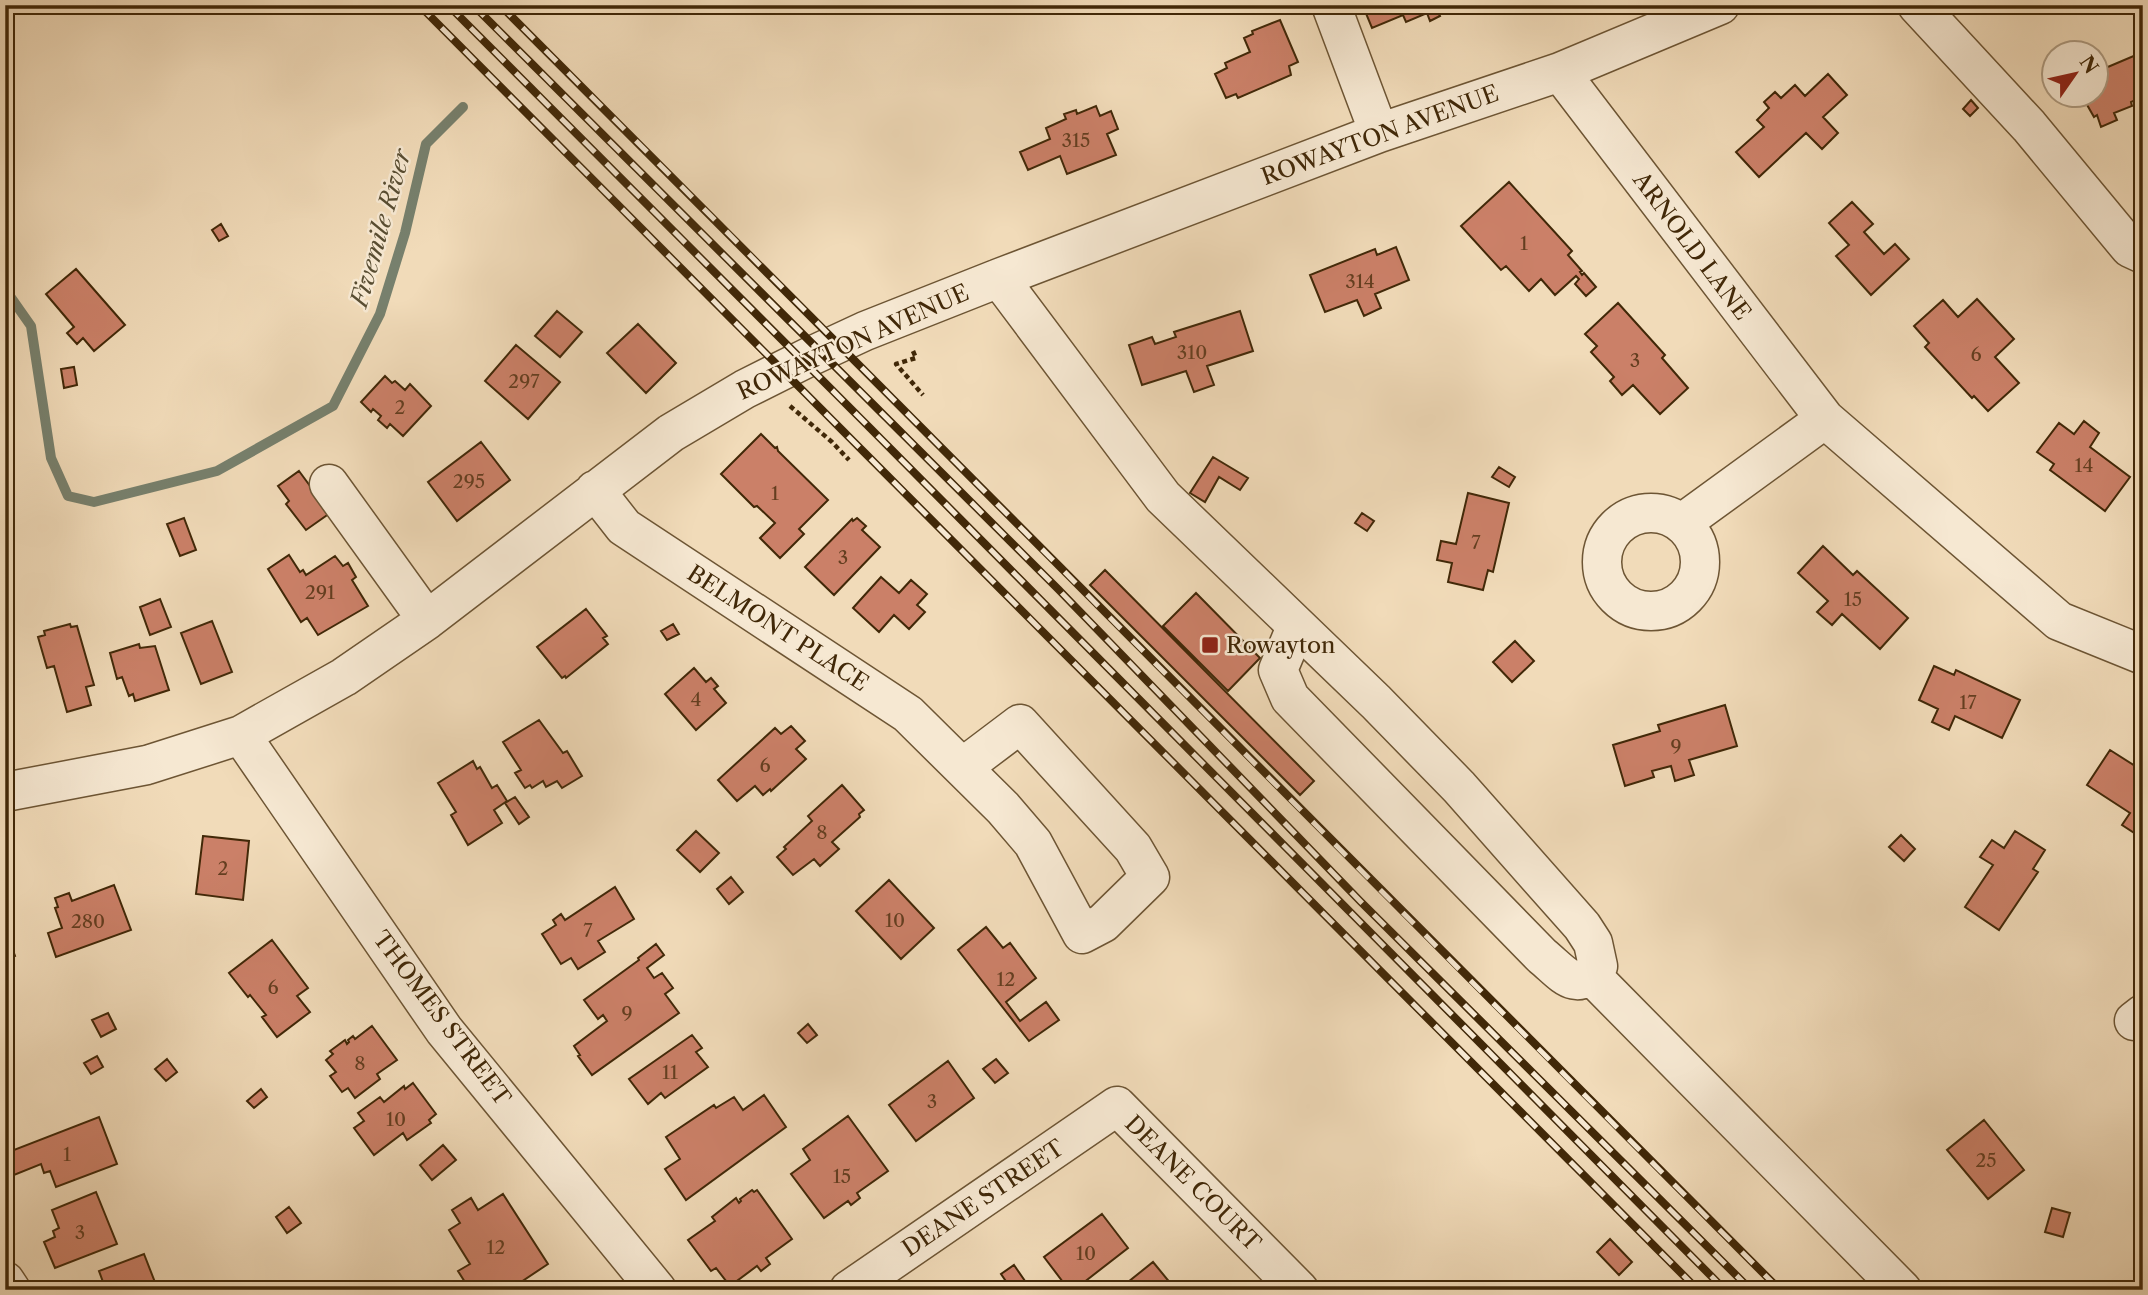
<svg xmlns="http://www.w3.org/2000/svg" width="2148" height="1295" font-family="'Libre Caslon Text',serif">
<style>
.water{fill:#9bbbb1;stroke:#77806d;stroke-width:2}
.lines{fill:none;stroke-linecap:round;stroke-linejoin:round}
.stream{stroke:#77806d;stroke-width:10}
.building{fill:#cb8068;stroke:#412808;stroke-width:2}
.minor-casing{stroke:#6d5534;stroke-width:41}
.path{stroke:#412808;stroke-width:4.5;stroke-dasharray:5 3.5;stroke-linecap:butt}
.minor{stroke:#f6e8d2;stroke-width:38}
.rail-casing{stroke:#412808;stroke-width:8}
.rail{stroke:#f6e8d2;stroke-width:5;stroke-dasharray:16;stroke-linecap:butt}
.poi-dot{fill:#8f2418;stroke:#f6e8d2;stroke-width:2.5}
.labels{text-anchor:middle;stroke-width:5;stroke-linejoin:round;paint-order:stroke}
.number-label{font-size:19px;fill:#643e20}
.street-label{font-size:23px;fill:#412808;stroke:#f6e8d2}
.poi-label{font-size:23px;fill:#412808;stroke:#f6e8d2;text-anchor:start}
.water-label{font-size:24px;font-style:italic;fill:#584d32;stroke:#f6e8d2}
</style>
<rect width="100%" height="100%" fill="#f1dbb9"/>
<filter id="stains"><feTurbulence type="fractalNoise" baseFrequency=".00286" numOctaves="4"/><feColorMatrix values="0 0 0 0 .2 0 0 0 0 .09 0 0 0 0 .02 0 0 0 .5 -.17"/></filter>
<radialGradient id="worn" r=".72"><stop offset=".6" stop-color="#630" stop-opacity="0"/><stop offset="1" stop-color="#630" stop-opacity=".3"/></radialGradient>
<path class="water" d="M586 5H657L653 13 597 14Z"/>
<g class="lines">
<path class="stream" d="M5 289 31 326 51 458 68 496 94 502 217 471 333 406 380 314 405 233 426 144 463 107"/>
</g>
<path class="building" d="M1378 5H1453L1438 12 1440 16 1430 21 1427 13 1406 22 1403 15 1372 28 1365 11Z
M1280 20 1298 62 1289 66 1291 75 1238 98 1236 94 1226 98 1215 74 1227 68 1225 63 1250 52 1244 38 1253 34 1252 31Z
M2143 52V99L2142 97 2131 102 2132 106 2114 113 2117 120 2101 127 2097 115 2094 117 2082 96 2096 94V72Z
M1828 74 1847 95 1823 117 1838 133 1822 149 1806 133 1759 177 1736 152 1764 127 1757 120 1769 108 1764 102 1775 92 1781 98 1795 85 1805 96Z
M1971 100 1978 108 1970 116 1963 109Z
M1096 106 1100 116 1111 111 1118 129 1107 134 1116 155 1067 174 1060 156 1028 170 1020 152 1050 139 1046 128 1066 119 1064 114 1076 110 1077 114Z
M1509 182 1572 251 1568 255 1582 271 1580 272 1582 275 1584 273 1596 287 1586 296 1575 284 1579 279 1576 276 1555 295 1541 279 1529 291 1506 266 1501 270 1461 226Z
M1852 202 1873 224 1864 232 1884 254 1895 244 1909 259 1871 295 1836 256 1849 245 1829 223Z
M221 224 228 236 219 241 212 230Z
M1396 247 1409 280 1375 294 1381 308 1364 316 1357 300 1325 312 1310 275 1375 249 1377 255Z
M76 269 125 325 94 351 83 338 77 344 67 333 74 327 46 294Z
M1977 299 2014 339 1995 357 2019 383 1988 411 1974 396 1972 398 1925 347 1929 343 1914 326 1943 300 1958 317Z
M1618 303 1665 355 1662 358 1688 388 1660 414 1633 385 1622 395 1610 381 1614 377 1591 352 1597 346 1585 334Z
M557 311 582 332 560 357 535 336Z
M1240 311 1253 351 1207 366 1214 385 1194 392 1186 371 1142 385 1129 345 1152 337 1155 344 1176 337 1174 332Z
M638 324 676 363 646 393 607 353Z
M516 345 560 382 528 419 485 381Z
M74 367 77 385 64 388 61 369Z
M385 376 392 383 395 381 405 390 410 384 431 406 403 436 390 424 387 428 378 420 381 416 373 409 371 412 361 402Z
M2084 421 2099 433 2090 447 2130 477 2105 511 2050 470 2054 464 2037 452 2059 423 2074 434Z
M761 434 775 448 777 447 778 451 828 500 799 529 804 534 780 558 760 538 775 523 757 506 754 507 721 474Z
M481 442 510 480 457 521 428 482Z
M1213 457 1248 478 1240 490 1219 477 1205 502 1190 493Z
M1499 467 1515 477 1509 487 1492 477Z
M299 471 330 513 306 530 286 504 289 501 278 486Z
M1468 493 1509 503 1493 572 1488 570 1483 590 1448 582 1452 563 1437 560 1441 541 1456 544Z
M1362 513 1374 521 1367 531 1355 523Z
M184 518 196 550 180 556 167 524Z
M857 518 866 526 862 530 880 547 834 595 805 567 852 519 853 521Z
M1823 546 1853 575 1857 571 1908 618 1880 649 1842 614 1832 625 1817 612 1828 601 1798 573Z
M289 555 300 572 303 570 306 575 335 556 343 566 348 563 356 577 352 580 368 606 318 635 307 618 301 622 268 569Z
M1105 570 1314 781 1300 795 1090 585Z
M881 577 899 593 911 580 927 594 917 605 925 612 909 629 894 615 879 632 853 608Z
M1196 593 1260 658 1228 691 1163 626Z
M160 599 171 627 150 635 140 607Z
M586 609 607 636 603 638 608 644 566 678 565 676 562 678 537 647Z
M212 621 232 672 201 684 181 633Z
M70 624 71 627 77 626 94 685 86 687 91 705 67 712 54 666 47 668 38 637 45 635 44 631Z
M673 624 679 634 667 640 661 631Z
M1515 641 1534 661 1512 682 1493 662Z
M139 644 140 648 155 646 169 690 135 701 133 694 129 696 122 677 117 679 110 653Z
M1934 666 1954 675 1956 670 2020 700 2002 738 1955 716 1949 730 1932 722 1938 709 1919 700Z
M694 668 706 682 711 678 718 686 714 689 726 703 696 730 665 694Z
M1725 705 1737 746 1689 760 1694 775 1675 781 1671 766 1652 771 1654 777 1625 786 1613 745 1660 731 1658 725Z
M539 720 563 753 567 751 582 776 562 788 557 781 546 787 543 781 532 788 530 785 525 788 515 773 521 770 503 742Z
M791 726 805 741 796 749 806 759 771 791 770 789 763 795 755 786 737 801 718 780 775 728 781 734Z
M2110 750 2143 771V830L2139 836 2122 825 2130 813 2087 785Z
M473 761 477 769 480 767 492 788 497 785 507 801 494 810 502 823 468 845 451 815 456 812 438 783Z
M842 785 864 810 859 814 860 817 832 842 839 849 820 866 814 859 793 875 777 857 786 849 784 847 812 821 808 816Z
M515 797 529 817 519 824 505 803Z
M696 831 719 853 700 872 677 850Z
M2015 831 2045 850 2033 869 2038 872 1999 930 1965 907 1993 865 1980 857 1992 840 2004 848Z
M1901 835 1915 849 1904 861 1889 847Z
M203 836 249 841 243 900 196 894Z
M731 877 743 892 729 904 717 889Z
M889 880 934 928 901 959 856 911Z
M114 885 131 930 56 957 48 933 62 928 55 908 58 907 55 898 69 893 72 901Z
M615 887 634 919 598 941 605 952 578 969 571 958 561 964 542 934 556 925 553 920 561 914 565 920Z
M986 927 1003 948 1010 943 1036 978 1006 1002 1020 1021 1046 1002 1059 1020 1029 1041 958 950Z
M5 928 15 956 5 960Z
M272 940 308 988 297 996 310 1012 277 1037 262 1017 266 1015 250 995 248 997 229 973Z
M656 944 664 955 647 968 654 978 662 973 673 988 665 994 679 1013 592 1075 578 1056 580 1055 574 1046 607 1021 603 1015 598 1019 584 1000 639 960 638 958Z
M108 1013 116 1029 101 1037 92 1020Z
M808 1024 817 1035 807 1043 798 1033Z
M372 1026 397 1060 377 1074 380 1079 355 1098 348 1088 342 1092 330 1076 336 1072 326 1060 333 1054 330 1051 345 1040 347 1044 349 1042 348 1040 353 1036 355 1039Z
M692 1035 702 1048 696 1052 708 1067 665 1098 661 1093 648 1104 629 1079Z
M97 1056 103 1067 91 1074 84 1063Z
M167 1059 177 1072 166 1081 155 1069Z
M996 1059 1008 1073 995 1083 983 1069Z
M948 1061 974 1098 916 1141 889 1105Z
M413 1083 436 1114 429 1120 431 1123 407 1140 403 1133 374 1155 354 1128 364 1121 358 1113 380 1097 384 1102 404 1086 405 1089Z
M261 1089 267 1097 254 1108 247 1101Z
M764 1095 786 1127 686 1200 665 1169 680 1159 666 1137 714 1105 716 1108 734 1097 743 1110Z
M848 1116 888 1171 857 1193 860 1198 851 1205 848 1201 824 1218 791 1174 810 1160 803 1149Z
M99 1117 117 1164 56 1187 50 1171 44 1173 41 1164 14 1175 6 1153Z
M1984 1120 2024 1170 1988 1199 1947 1150Z
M443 1145 456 1160 432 1180 420 1165Z
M752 1190 754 1192 757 1190 792 1239 766 1258 770 1264 761 1271 757 1266 730 1286 716 1268 711 1271 688 1240 715 1221 712 1217 736 1198 739 1203 741 1201 740 1199Z
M96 1192 117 1244 55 1268 44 1242 55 1237 53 1231 59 1228 52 1210Z
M503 1194 548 1264 509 1290H487L484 1286 478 1290H470L458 1271 470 1264 449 1230 460 1223 452 1210 471 1198 478 1210Z
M289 1207 301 1223 287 1233 276 1217Z
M2052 1208 2070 1213 2063 1237 2045 1232Z
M1102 1214 1128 1248 1074 1290H1069L1044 1257Z
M1610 1239 1632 1262 1619 1275 1597 1252Z
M144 1254 158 1290H106L99 1271Z
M1153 1262 1176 1290H1118Z
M1014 1265 1025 1281 1012 1290 1001 1274Z"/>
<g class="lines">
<g class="minor-casing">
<path id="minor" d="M1331 5 1379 133
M1917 5 2029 126 2130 248 2143 254
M1560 72 1825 419 2059 621 2143 655
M999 278 1163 497 1376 702 1459 787 1582 926 1593 943 1598 966C1576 995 1563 973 1542 956L1290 698 1278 670 1296 627
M329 484 427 620
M595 490 624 527 908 714 1003 808 1033 843 1082 934 1103 923 1150 877 1133 848 1020 724 963 767
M1602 562a49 49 0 1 1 98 0a49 49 0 1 1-98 0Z
M1682 523 1825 419
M241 735 444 1030 657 1290
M5 792 147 765 241 735 344 677 427 620 671 433 745 389 809 357 865 331 999 278 1379 133 1560 72 1720 5
M1591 975 1902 1290
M2134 1021 2143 1014
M5 1281 11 1290
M849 1290 1117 1106 1299 1290"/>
</g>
<path class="path" d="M913 351 916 358 896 364 923 395
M790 406 832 442 849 460"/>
<use href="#minor" class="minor"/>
<g class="rail-casing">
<path id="rail" d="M419 5 1698 1290
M448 5 870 428 1725 1290
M473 5 1058 589 1361 902 1751 1290
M500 5C928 432 1351 863 1780 1290"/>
</g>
<use href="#rail" class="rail"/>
</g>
<rect class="poi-dot" x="1201" y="636" width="18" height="18" rx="3.5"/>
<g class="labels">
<g class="number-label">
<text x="1076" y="147">315</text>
<text x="1524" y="250">1</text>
<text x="1360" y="288">314</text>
<text x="1192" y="359">310</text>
<text x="1976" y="361">6</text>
<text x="1635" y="367">3</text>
<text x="524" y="388">297</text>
<text x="400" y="414">2</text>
<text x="2084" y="472">14</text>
<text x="469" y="488">295</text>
<text x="775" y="500">1</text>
<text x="1476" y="549">7</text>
<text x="843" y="564">3</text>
<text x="320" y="599">291</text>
<text x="1853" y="606">15</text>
<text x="696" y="706">4</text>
<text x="1968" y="709">17</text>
<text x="1676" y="753">9</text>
<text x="765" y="772">6</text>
<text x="822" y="839">8</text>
<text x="223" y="875">2</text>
<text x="895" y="927">10</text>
<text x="88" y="928">280</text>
<text x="588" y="937">7</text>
<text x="1006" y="986">12</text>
<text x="273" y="994">6</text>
<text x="627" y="1020">9</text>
<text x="360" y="1070">8</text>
<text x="670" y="1079">11</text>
<text x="932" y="1108">3</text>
<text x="396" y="1126">10</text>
<text x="67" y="1161">1</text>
<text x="1986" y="1167">25</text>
<text x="842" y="1183">15</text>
<text x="80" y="1239">3</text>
<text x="496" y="1254">12</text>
<text x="1086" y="1260">10</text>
</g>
<g class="street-label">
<text transform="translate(1380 135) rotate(-20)" y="8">ROWAYTON AVENUE</text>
<text transform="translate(1692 246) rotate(53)" y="8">ARNOLD LANE</text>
<text transform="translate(853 342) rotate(-24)" y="8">ROWAYTON AVENUE</text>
<text transform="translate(778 628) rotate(33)" y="8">BELMONT PLACE</text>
<text transform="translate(442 1018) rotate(53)" y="8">THOMES STREET</text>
<text transform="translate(1193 1183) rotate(45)" y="8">DEANE COURT</text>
<text transform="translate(983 1198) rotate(-34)" y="8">DEANE STREET</text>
</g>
<g class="poi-label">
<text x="1226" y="653">Rowayton</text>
</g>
<g class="water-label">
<text transform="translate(381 228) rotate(-74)" y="8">Fivemile River</text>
</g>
</g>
<rect width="2148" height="1295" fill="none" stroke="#f1dbb9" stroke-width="28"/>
<rect x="7" y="7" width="2134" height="1281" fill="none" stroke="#412808" stroke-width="3.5"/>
<rect x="14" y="14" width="2120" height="1267" fill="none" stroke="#412808" stroke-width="2"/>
<g transform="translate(2075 74) rotate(56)"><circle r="33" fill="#f6e8d2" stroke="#ae9b81" stroke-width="2"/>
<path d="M0-5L12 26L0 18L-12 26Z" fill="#8f2418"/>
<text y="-10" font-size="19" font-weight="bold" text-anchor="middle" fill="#412808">N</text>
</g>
<rect width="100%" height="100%" filter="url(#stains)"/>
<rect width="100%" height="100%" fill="url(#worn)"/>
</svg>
